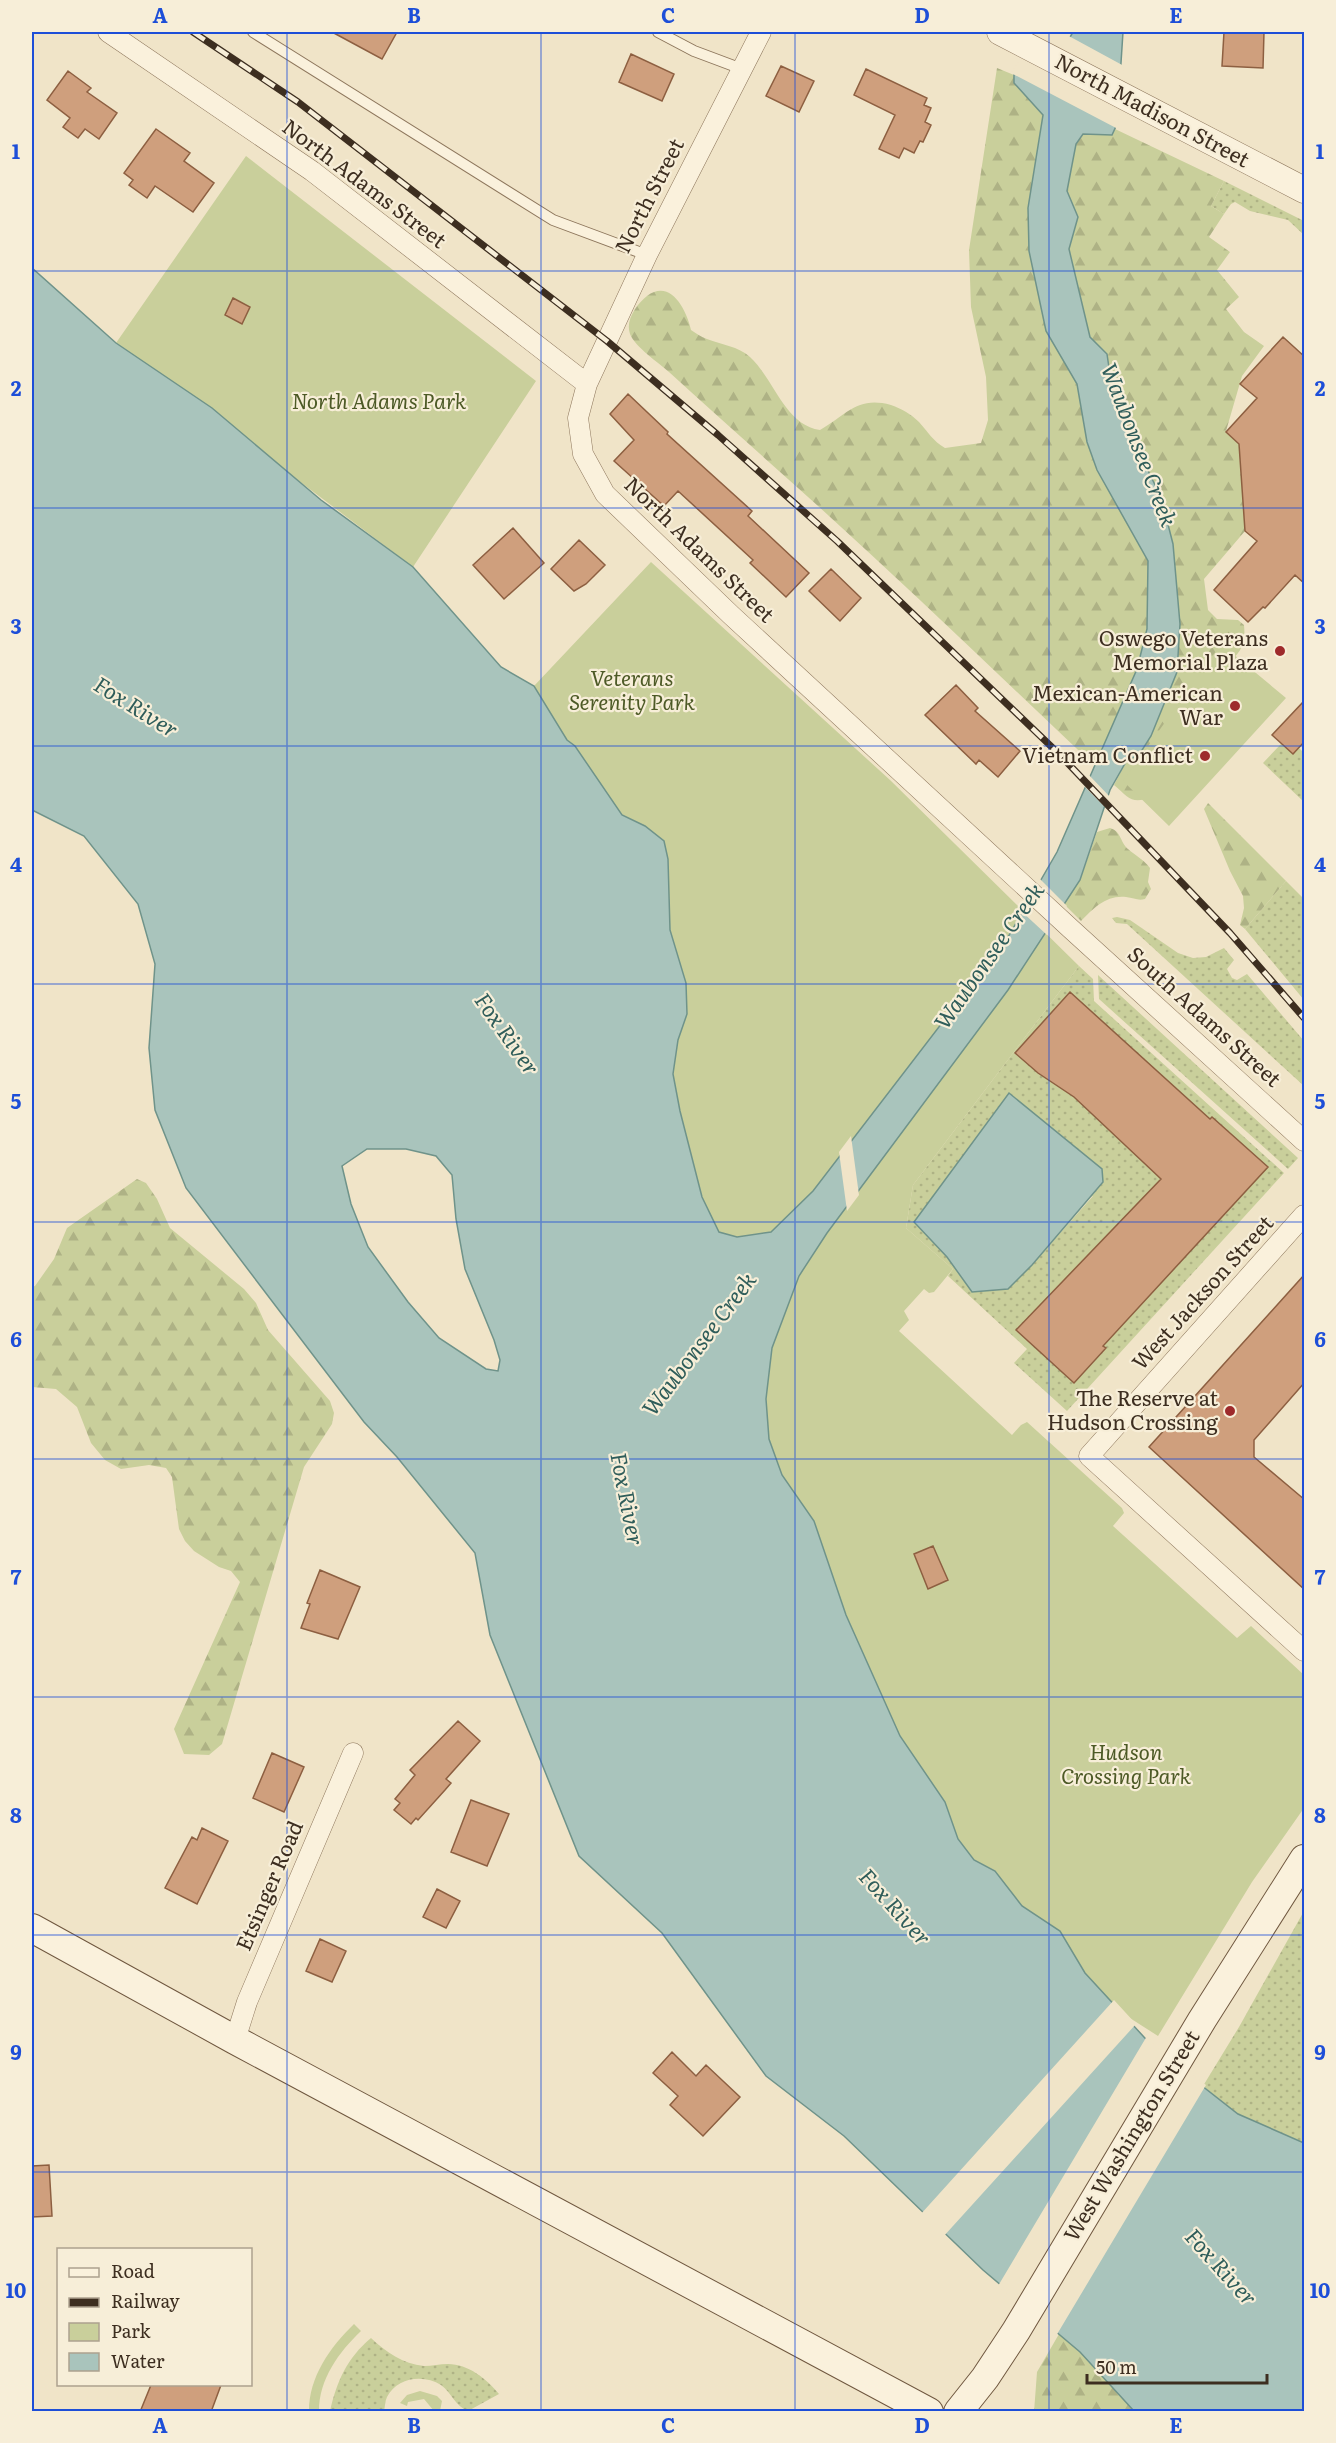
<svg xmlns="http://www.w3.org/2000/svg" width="1336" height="2443" font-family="Literata,serif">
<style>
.grass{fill:url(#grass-dots);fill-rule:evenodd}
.forest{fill:url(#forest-firs)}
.green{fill:#c9cf9b}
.water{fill:#a9c4bc;stroke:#6f938a;stroke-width:1.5;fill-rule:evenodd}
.pier{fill:#f0e4c8}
.building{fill:#cf9f7d;stroke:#8d5f41;stroke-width:1.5}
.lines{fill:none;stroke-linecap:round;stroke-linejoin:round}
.service-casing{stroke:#8d765c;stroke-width:12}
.minor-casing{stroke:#8d765c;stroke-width:21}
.tertiary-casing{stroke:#8d765c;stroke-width:27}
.secondary-casing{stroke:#6f573f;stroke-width:30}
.service{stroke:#faf1dc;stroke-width:10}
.minor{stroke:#faf1dc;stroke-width:20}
.tertiary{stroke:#faf1dc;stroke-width:26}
.secondary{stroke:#faf1dc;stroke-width:28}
.rail-casing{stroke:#3d2e20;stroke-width:7}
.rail{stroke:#f7eed8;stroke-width:4.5;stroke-dasharray:14;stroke-linecap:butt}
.grid{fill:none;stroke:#1d4ed8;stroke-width:1.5;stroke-opacity:0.55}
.poi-dot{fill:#9e2a2b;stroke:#f7eed8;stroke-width:2}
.labels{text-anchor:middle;stroke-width:4.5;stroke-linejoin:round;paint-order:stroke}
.street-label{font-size:21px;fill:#3d2e20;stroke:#f7eed8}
.park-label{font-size:21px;font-style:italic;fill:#4d5a26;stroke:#f7eed8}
.poi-label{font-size:21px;fill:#3d2e20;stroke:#f7eed8;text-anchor:end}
.water-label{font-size:22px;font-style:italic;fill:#2f5d5a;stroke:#f7eed8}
.neatline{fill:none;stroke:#1d4ed8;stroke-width:2}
.grid-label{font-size:20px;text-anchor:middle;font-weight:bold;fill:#1d4ed8}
</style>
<defs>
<pattern id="grass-dots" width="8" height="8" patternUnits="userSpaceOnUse" patternTransform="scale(1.5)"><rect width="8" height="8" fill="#c9cf9b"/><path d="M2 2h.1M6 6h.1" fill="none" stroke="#aeb285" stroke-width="1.8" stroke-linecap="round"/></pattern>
<pattern id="forest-firs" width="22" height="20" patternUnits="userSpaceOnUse" patternTransform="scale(1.5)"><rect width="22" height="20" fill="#c9cf9b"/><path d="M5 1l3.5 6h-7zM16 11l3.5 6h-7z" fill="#aeb285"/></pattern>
</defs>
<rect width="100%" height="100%" fill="#f0e4c8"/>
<path class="grass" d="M1224 181 1304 221V235L1288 220 1250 211 1235 202 1231 204 1224 214 1211 206Z
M1281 744 1293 754 1299 748 1303 752 1304 751V802L1263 763Z
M1286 881 1304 899V1000L1245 929Z
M1117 917 1130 920 1178 953 1193 958 1206 957 1224 948 1234 960 1227 969 1232 978 1237 980 1247 974 1304 1041V1086L1127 924 1116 923 1112 918Z
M1079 966 1093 979 1094 1001 1284 1173 1067 1411 1014 1363 1027 1349 948 1276 953 1269 906 1228 913 1185ZM1093 1196 1032 1265 1007 1289 972 1292 947 1257Z
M1098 975 1298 1158 1288 1169 1099 999Z
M1304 1911V2143L1238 2114 1203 2086 1239 2027Z
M371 2338C386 2352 403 2364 424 2366 432 2366 440 2364 448 2364 468 2364 487 2379 499 2394L468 2411C455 2406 452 2393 441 2385 424 2374 397 2377 387 2397 385 2401 385 2407 384 2411H330C337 2381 347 2358 371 2338Z"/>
<path class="forest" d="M997 68 1014 75V83L1043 115 1028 208 1029 251 1046 331 1077 384 1087 442 1097 470 1148 561 1147 629 1137 669 1095 766C987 664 881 561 770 463 737 433 703 403 669 372 659 363 635 347 630 334 625 320 637 304 647 296 671 278 687 311 691 330 696 333 701 337 707 339 722 345 738 346 750 357 774 379 785 425 820 430 848 414 857 396 891 405 902 409 911 414 919 422 928 432 933 441 945 448L981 443 988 420 986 377 971 307 969 250Z
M1115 129 1224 181 1211 206 1224 214 1209 237 1230 252 1217 270 1239 297 1226 309 1244 332 1264 346 1242 376 1226 431 1239 444 1245 531 1204 579 1208 610 1217 619 1238 620 1244 625C1246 645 1241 654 1224 665L1154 796C1132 805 1130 799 1114 785L1127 760 1139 755 1151 736 1177 672 1180 624 1173 544 1161 497 1114 402 1107 354 1090 337 1069 249 1078 217 1067 191 1076 144 1083 134 1112 135Z
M1208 803 1286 881 1245 929 1240 925 1244 908 1243 896 1230 871 1204 809Z
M1110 828C1121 831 1120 842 1128 849 1136 856 1142 858 1150 868L1148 882 1151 889 1145 899C1138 901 1134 898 1126 897 1106 895 1094 908 1081 921L1064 904 1080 880 1097 832Z
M137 1179 146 1183 157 1199 170 1228 244 1289 256 1303 268 1330 330 1401 334 1413 332 1424 304 1467 222 1744 209 1755 184 1754 174 1729 240 1582 231 1571 219 1567 194 1551 185 1541 179 1529 172 1477 166 1468 149 1465 121 1469 105 1460 91 1443 77 1407 56 1389 32 1387V1287L35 1286 54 1259 67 1228Z
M1059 2334 1080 2352 1134 2411 1034 2412 1037 2372Z"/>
<path class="green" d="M246 156 536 381 413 567 116 343Z
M651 562 890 780 1079 966 913 1185 906 1228 953 1269 934 1292 929 1293 924 1289 904 1311 909 1320 899 1331 1012 1435 1021 1425 1027 1422 1122 1508 1124 1513 1113 1526 1237 1638 1251 1626 1304 1675V1808L1252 1882 1158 2036 1122 2013 1085 1973 1060 1931 1022 1906 995 1871 974 1860 958 1839 945 1802 900 1736 846 1615 814 1521 782 1475 769 1439 766 1399 772 1348 702 1197 680 1111 673 1074 678 1040 687 1014 686 983 670 930 668 859 645 826 622 815 575 746 567 740 534 686Z
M1221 644 1286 698 1169 826 1123 781Z
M354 2324 361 2331C339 2352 319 2379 319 2411H309C309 2377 330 2347 354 2324Z
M420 2391 437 2396 442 2401 440 2411H434L424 2399 408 2402 407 2406 400 2403 407 2395Z"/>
<path class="water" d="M1073 32H1123L1117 124 1112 135 1083 134 1076 144 1067 191 1078 217 1069 249 1090 337 1107 354 1114 402 1161 497 1173 544 1180 624 1177 672 1151 736 1139 755 1127 760 1110 790 1080 880 1008 990 827 1233 799 1276 772 1348 766 1399 769 1439 782 1475 814 1521 846 1615 900 1736 945 1802 958 1839 974 1860 995 1871 1022 1906 1060 1931 1085 1973 1155 2049 1238 2114 1304 2143V2411H1134L1080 2352 983 2270 844 2136 766 2076 662 1933 579 1856 490 1635 475 1553 397 1457 364 1422 186 1188 155 1110 149 1048 155 964 138 904 84 836 32 810V268L116 343 212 408 321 500 413 567 501 667 534 686 567 740 575 746 622 815 645 826 664 841 668 859 670 930 686 983 687 1014 678 1040 673 1074 680 1111 702 1197 719 1232 737 1237 771 1232 813 1191 1008 937 1057 852 1137 669 1147 629 1148 561 1097 470 1087 442 1077 384 1046 331 1029 251 1028 208 1043 115 1014 83V75L1029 52 1066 44ZM367 1149H406L436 1156 452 1175 456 1219 465 1269 494 1340 500 1360 498 1371 486 1369 439 1338 408 1302 368 1247 351 1204 342 1166Z
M1009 1093 1102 1169 1103 1182 1032 1265 1008 1289 972 1292 947 1257 914 1222Z"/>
<path class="pier" d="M1067 35 1124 66 1118 129 1011 73 1027 49 1053 45 1064 41Z
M1088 774 1111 798 1107 809 1083 785Z
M1039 878 1067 906 1047 935 1020 910Z
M851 1136 859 1195 847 1211 839 1152Z
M1114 2000 1136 2024 943 2237 920 2215Z
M1147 2036 1157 2047 1206 2085 1056 2336 998 2286Z"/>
<path class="building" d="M332 32H397L382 59Z
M1224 32H1264L1263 68 1222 66Z
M631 54 674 74 662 101 619 82Z
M781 66 814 81 799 112 766 96Z
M866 69 927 98 924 105 931 108 925 122 931 125 923 142 920 141 914 153 904 148 899 158 879 149 895 115 854 95Z
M68 71 91 88 87 92 117 113 99 139 85 129 78 138 63 127 70 118 47 100Z
M156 129 190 153 184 161 214 183 193 212 155 186 147 198 129 185 133 180 124 173Z
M233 298 250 307 242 324 225 315Z
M1283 337 1305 357V584L1295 575 1265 608 1263 607 1248 622 1214 590 1257 541 1245 531 1239 444 1226 432 1257 398 1240 384Z
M628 394 668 432 667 434 752 511 748 516 809 573 786 597 750 563 753 560 678 491 664 506 614 461 634 440 610 414Z
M513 528 544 563 504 599 473 565Z
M579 540 605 565 586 584 574 591 551 569Z
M831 569 861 598 840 621 809 591Z
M956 685 978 708 975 711 1020 751 998 777 979 760 976 764 925 715Z
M1305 700V741L1293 754 1272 735Z
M1070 992 1210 1119 1212 1117 1268 1167 1103 1346 1106 1348 1074 1383 1016 1330 1161 1179 1074 1097 1038 1073 1015 1053Z
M1305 1274V1382L1254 1440V1457L1305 1500V1590L1149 1447Z
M933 1546 948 1580 928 1589 914 1554Z
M320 1570 360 1587 338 1639 301 1628 310 1604 307 1603Z
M458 1721 480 1741 446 1779 451 1783 445 1790 418 1820 416 1818 411 1824 394 1810 400 1803 395 1799 415 1775 410 1770Z
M272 1753 304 1767 284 1812 253 1798Z
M471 1800 509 1814 487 1866 451 1852Z
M202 1828 228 1841 197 1904 165 1888 192 1837 197 1840Z
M437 1889 460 1901 446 1928 423 1917Z
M320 1939 346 1951 332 1982 306 1971Z
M672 2052 696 2076 706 2065 740 2097 703 2136 670 2105 678 2096 653 2073Z
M49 2165 52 2216 32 2217V2166Z
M151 2385H221L211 2412H140Z"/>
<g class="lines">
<g class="service-casing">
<path id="service" d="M253 32 553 220 647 255
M658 32 694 51 742 69"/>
</g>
<g class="minor-casing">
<path id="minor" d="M108 32 312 171 587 384
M761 32 647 255 587 384 578 418 583 454 605 494 731 615 1071 929 1304 1141
M1304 1215 1089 1456 1304 1651
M235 2040 247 2002 353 1753"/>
</g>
<g class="tertiary-casing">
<path id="tertiary" d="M1000 32 1304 190"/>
</g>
<g class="secondary-casing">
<path id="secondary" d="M32 1928 235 2040 929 2412
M958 2412 985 2378 1016 2331 1202 2020 1304 1859"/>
</g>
<use href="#service" class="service"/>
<use href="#minor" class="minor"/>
<use href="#tertiary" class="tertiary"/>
<use href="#secondary" class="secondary"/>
<g class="rail-casing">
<path id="rail" d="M193 32 298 102 607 341 718 435 837 541 1057 752 1230 933 1304 1018"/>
</g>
<use href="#rail" class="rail"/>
</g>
<path class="grid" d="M287 32V2412M541 32V2412M795 32V2412M1049 32V2412M32 271H1304M32 508H1304M32 746H1304M32 984H1304M32 1222H1304M32 1459H1304M32 1697H1304M32 1935H1304M32 2172H1304"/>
<g class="poi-dot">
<circle cx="1280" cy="651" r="6"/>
<circle cx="1235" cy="706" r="6"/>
<circle cx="1205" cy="756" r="6"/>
<circle cx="1230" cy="1411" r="6"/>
</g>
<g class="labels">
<g class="street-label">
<text transform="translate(1152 111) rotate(28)" y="7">North Madison Street</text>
<text transform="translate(364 184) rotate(37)" y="7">North Adams Street</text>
<text transform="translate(650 196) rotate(-63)" y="7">North Street</text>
<text transform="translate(699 550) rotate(44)" y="7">North Adams Street</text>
<text transform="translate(1204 1017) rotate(42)" y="7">South Adams Street</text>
<text transform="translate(1203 1293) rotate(-48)" y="7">West Jackson Street</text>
<text transform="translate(270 1886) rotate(-67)" y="7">Etsinger Road</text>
<text transform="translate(1132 2136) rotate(-59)" y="7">West Washington Street</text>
</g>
<g class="park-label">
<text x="379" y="409">North Adams Park</text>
<text x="632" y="686">Veterans<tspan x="632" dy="24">Serenity Park</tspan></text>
<text x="1126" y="1760">Hudson<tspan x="1126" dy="24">Crossing Park</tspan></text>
</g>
<g class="poi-label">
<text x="1268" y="646">Oswego Veterans<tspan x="1268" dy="24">Memorial Plaza</tspan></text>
<text x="1223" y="701">Mexican-American<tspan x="1223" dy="24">War</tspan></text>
<text x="1193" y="763">Vietnam Conflict</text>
<text x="1218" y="1406">The Reserve at<tspan x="1218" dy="24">Hudson Crossing</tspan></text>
</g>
<g class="water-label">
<text transform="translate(1139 445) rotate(69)" y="8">Waubonsee Creek</text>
<text transform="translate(136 707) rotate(32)" y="8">Fox River</text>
<text transform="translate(989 956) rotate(-55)" y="8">Waubonsee Creek</text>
<text transform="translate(507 1034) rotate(55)" y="8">Fox River</text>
<text transform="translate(699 1344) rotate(-53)" y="8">Waubonsee Creek</text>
<text transform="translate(627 1499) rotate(79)" y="8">Fox River</text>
<text transform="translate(895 1907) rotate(48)" y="8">Fox River</text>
<text transform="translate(1221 2267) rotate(48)" y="8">Fox River</text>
</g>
</g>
<rect width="1336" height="2443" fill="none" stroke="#f7eed8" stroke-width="66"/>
<rect x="57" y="2248" width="195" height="138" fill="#f7eed8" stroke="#ada18e" stroke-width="1.5"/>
<rect x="69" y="2268" width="30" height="9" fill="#faf1dc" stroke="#ada18e" stroke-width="1.5"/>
<text x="111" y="2278" font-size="18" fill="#3d2e20">Road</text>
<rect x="69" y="2298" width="30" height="9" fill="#3d2e20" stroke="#ada18e" stroke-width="1.5"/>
<text x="111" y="2308" font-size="18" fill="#3d2e20">Railway</text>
<rect x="69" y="2323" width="30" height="18" fill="#c9cf9b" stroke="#ada18e" stroke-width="1.5"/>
<text x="111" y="2338" font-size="18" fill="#3d2e20">Park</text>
<rect x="69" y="2353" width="30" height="18" fill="#a9c4bc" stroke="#ada18e" stroke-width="1.5"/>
<text x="111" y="2368" font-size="18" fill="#3d2e20">Water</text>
<path d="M1087 2374v9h180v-9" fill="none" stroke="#3d2e20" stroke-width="3"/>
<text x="1096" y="2374" font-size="18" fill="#3d2e20" stroke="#f7eed8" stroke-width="4.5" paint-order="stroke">50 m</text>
<rect x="33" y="33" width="1270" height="2377" class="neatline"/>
<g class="grid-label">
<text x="160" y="23">A</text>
<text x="414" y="23">B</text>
<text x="668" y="23">C</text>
<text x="922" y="23">D</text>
<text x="1176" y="23">E</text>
<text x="16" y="159">1</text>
<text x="1320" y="159">1</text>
<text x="16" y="396">2</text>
<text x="1320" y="396">2</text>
<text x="16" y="634">3</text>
<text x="1320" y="634">3</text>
<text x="16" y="872">4</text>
<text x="1320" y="872">4</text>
<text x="16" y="1109">5</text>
<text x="1320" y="1109">5</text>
<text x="16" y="1347">6</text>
<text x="1320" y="1347">6</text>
<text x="16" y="1585">7</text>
<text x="1320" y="1585">7</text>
<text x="16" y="1823">8</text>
<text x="1320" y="1823">8</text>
<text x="16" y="2060">9</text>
<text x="1320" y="2060">9</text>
<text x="16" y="2298">10</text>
<text x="1320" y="2298">10</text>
<text x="160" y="2433">A</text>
<text x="414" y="2433">B</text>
<text x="668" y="2433">C</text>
<text x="922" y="2433">D</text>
<text x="1176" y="2433">E</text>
</g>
</svg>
